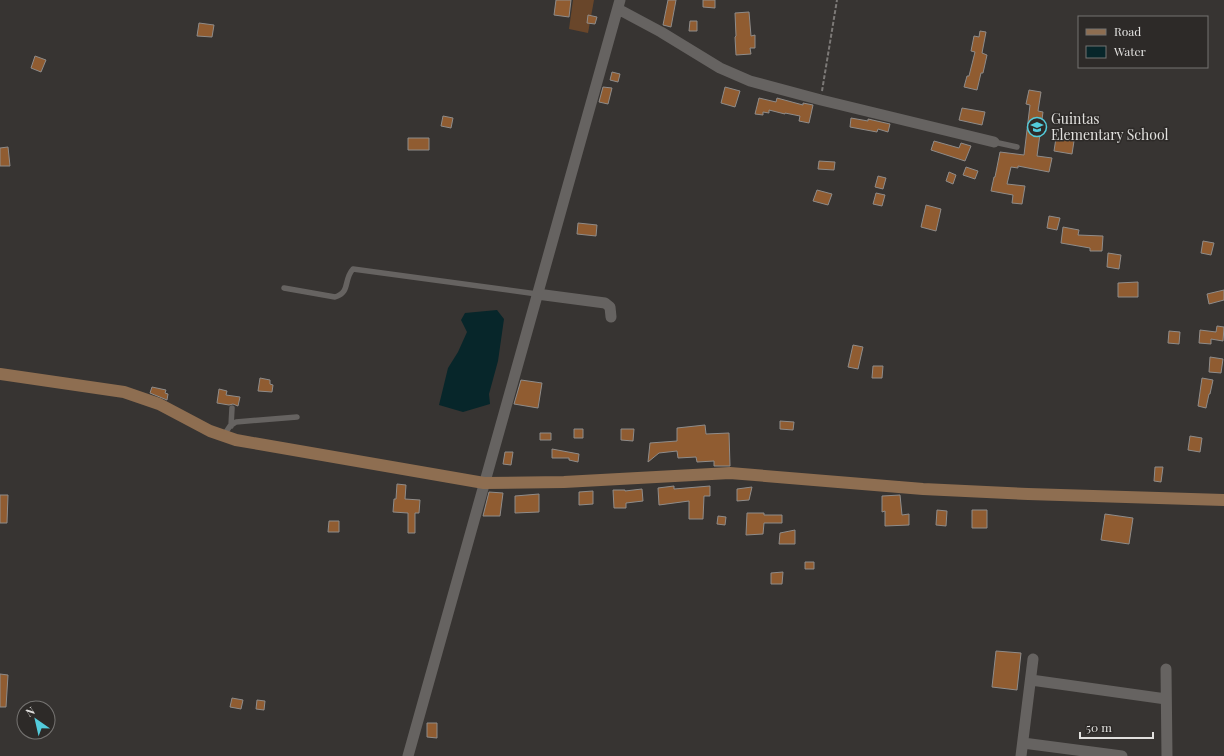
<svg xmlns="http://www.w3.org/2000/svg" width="1224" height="756" font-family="'Playfair Display',serif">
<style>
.green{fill:#69462a}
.water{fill:#07262a}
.building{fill:#905c31;stroke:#8f8c8a}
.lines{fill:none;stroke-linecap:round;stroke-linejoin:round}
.path{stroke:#7c7977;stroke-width:2;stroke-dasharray:4 2;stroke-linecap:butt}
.lane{stroke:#666361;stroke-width:5.5}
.street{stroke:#666361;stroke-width:11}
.secondary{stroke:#8e6e51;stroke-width:12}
.labels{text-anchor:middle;stroke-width:3;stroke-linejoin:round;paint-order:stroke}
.poi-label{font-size:14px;fill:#e1e0de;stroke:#2d2a28;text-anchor:start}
</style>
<rect width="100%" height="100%" fill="#373432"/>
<path class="green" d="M573 0H594L588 33 569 29Z"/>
<path class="water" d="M497 310 504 319 498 361 489 394 490 404 463 412 439 405 448 368 458 352 467 332 461 320 465 313Z"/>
<path class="building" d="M556 0H571L569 17 554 15Z
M668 0H676L671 27 663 25Z
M703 0H715V8L703 7Z
M749 12 751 36 755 35V48H750L751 54 736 55 735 37 736 36 735 13Z
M588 15 597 17 595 24 587 23Z
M690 21H697V31H689Z
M199 23 214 25 212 37 197 36Z
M980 31 986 32 982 53 987 55 983 73H981L977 90 964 87 967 76H969L975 52 971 51 974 36 979 37Z
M35 56 46 60 41 72 31 68Z
M612 72 620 74 618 82 610 80Z
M603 87 612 88 608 104 599 102Z
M725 87 740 91 735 107 721 103Z
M1029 90 1041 92 1038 111 1043 112 1037 156 1052 158 1049 172 1018 166V168L1011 167 1007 184 1025 186 1022 204 1012 203 1013 195 991 191 994 177H995L1000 152 1024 155 1030 105 1026 104Z
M759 98 776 102 777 98 803 105V103L813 105 809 123 799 121 800 116 785 113V114L769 110V113L763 112V115L755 114Z
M962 108 985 112 982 125 959 120Z
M443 116 453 118 451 128 441 126Z
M851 118 868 121V119L890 124 888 132 878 129 877 132 850 127Z
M408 138H429V150H408Z
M1056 138 1074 141 1072 154 1054 151Z
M934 141 959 148 961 143 971 146 965 161 931 150Z
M8 147 10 166H0V148Z
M819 161 835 162 834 170 818 169Z
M966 167 978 171 975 179 963 175Z
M949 172 956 175 953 184 946 181Z
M878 176 886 178 883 189 875 187Z
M817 190 832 194 828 205 813 201Z
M876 193 885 195 882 206 873 204Z
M926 205 941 209 936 231 921 227Z
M1049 216 1060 218 1057 230 1047 228Z
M578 223 597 225 596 236 577 234Z
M1063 227 1079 230 1078 235 1103 236 1102 251H1090V248L1061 243Z
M1203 241 1214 243 1211 255 1201 253Z
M1108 253 1121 255 1119 269 1107 267Z
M1138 282V297H1118V283Z
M1224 290V300L1209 304 1207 294Z
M1217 326 1224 327 1223 341 1211 339V344L1199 343 1200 330 1216 332Z
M1169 331 1180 332 1179 344 1168 343Z
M853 345 863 347 858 369 848 367Z
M1210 357 1223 359 1221 373 1209 372Z
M873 366H883L882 378H872Z
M260 378 270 380V384L273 385 272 392 258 391Z
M1202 378 1213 380 1210 394H1209L1206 408 1198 406Z
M521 380 542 383 538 408 514 404Z
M152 387 166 390 165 393 168 394 167 400 150 393Z
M219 389 227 391 226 395 240 397 238 406 233 404 229 405 217 403Z
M780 421 794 422 793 430 780 429Z
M705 425 706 434 729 433 730 466H714V461L697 462 696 457 678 458 677 451 659 453 648 462 650 443 677 441V428Z
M574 429H583V438H574Z
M621 429H634L633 441 621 440Z
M540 433H551V440H540Z
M1190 436 1202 438 1200 452 1188 450Z
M552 449 579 454 578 462 569 460V458H552Z
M505 452H513L511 465 503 464Z
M1155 467H1163L1161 482 1154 481Z
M397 484 406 485 405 499 420 500 419 513H415V533H408V513L393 512 394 499H396Z
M674 486V489L710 486V496H704L703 519H689V501L659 505 658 488Z
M752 487 749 500 737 501V489Z
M642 489 643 501 626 503V508H614L613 490H625V491Z
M593 491V504L579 505V492Z
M489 492 503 493 500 516H483Z
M539 494V512L515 513V496Z
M0 495H8L7 523H0Z
M900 495 902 515 909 514V525L885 526V511L882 512V496Z
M937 510 947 511 946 526 936 525Z
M972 510H987V528H972Z
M747 513H764V515H782V523H764L763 534 746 535Z
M1105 514 1133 518 1129 544 1101 540Z
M718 516 726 517 725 525 717 524Z
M329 521H339V532H328Z
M795 530V544H779L780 533Z
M805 562H814V569H805Z
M783 572 782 584H771V573Z
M996 651 1021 653 1017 690 992 687Z
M0 674 8 675 6 707H0Z
M232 698 243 700 241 709 230 707Z
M257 700 265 701 264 710 256 709Z
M427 723H437V738L427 737Z"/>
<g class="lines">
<path class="path" d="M822 91 837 0"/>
<path class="lane" d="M994 142 1017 147
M284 288 335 297C351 292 343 280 353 269L537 294
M231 426 232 408
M224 435 230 426 236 422 297 417"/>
<path class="street" d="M618 9 661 32 720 68 750 81 821 100 994 142
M537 294 605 303 610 307 611 317
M1166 669 1167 756
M1031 680 1166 699
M1023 743 1122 756
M408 756 620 0
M1021 756 1033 659"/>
<path class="secondary" d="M0 374 124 392 159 404 210 431 236 440 484 483 564 482 730 473 923 489 1028 494 1224 500"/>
</g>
<defs>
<g id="school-ring" transform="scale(1)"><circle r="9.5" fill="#2d2a28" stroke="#53cbdb" stroke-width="1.5"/><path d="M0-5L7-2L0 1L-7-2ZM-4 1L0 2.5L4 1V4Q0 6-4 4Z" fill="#53cbdb"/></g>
</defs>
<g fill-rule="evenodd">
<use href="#school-ring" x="1037" y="127"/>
</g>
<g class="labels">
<g class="poi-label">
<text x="1051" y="124">Guintas<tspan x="1051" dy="16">Elementary School</tspan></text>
</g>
</g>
<rect x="1078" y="16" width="130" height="52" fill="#2d2a28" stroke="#757371"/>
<rect x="1086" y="29" width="20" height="6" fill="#8e6e51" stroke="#757371"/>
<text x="1114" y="36" font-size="12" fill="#e1e0de">Road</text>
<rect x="1086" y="46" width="20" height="12" fill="#07262a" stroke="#757371"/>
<text x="1114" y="56" font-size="12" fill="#e1e0de">Water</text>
<g transform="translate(36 720) rotate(326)"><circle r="19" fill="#2d2a28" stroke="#757371"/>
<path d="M0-3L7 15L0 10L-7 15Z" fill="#53cbdb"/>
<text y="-6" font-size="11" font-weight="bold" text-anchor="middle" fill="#e1e0de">N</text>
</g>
<path d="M1080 732v6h73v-6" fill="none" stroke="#e1e0de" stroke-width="2"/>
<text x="1086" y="732" font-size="12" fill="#e1e0de" stroke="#2d2a28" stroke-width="3" paint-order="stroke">50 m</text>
</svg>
